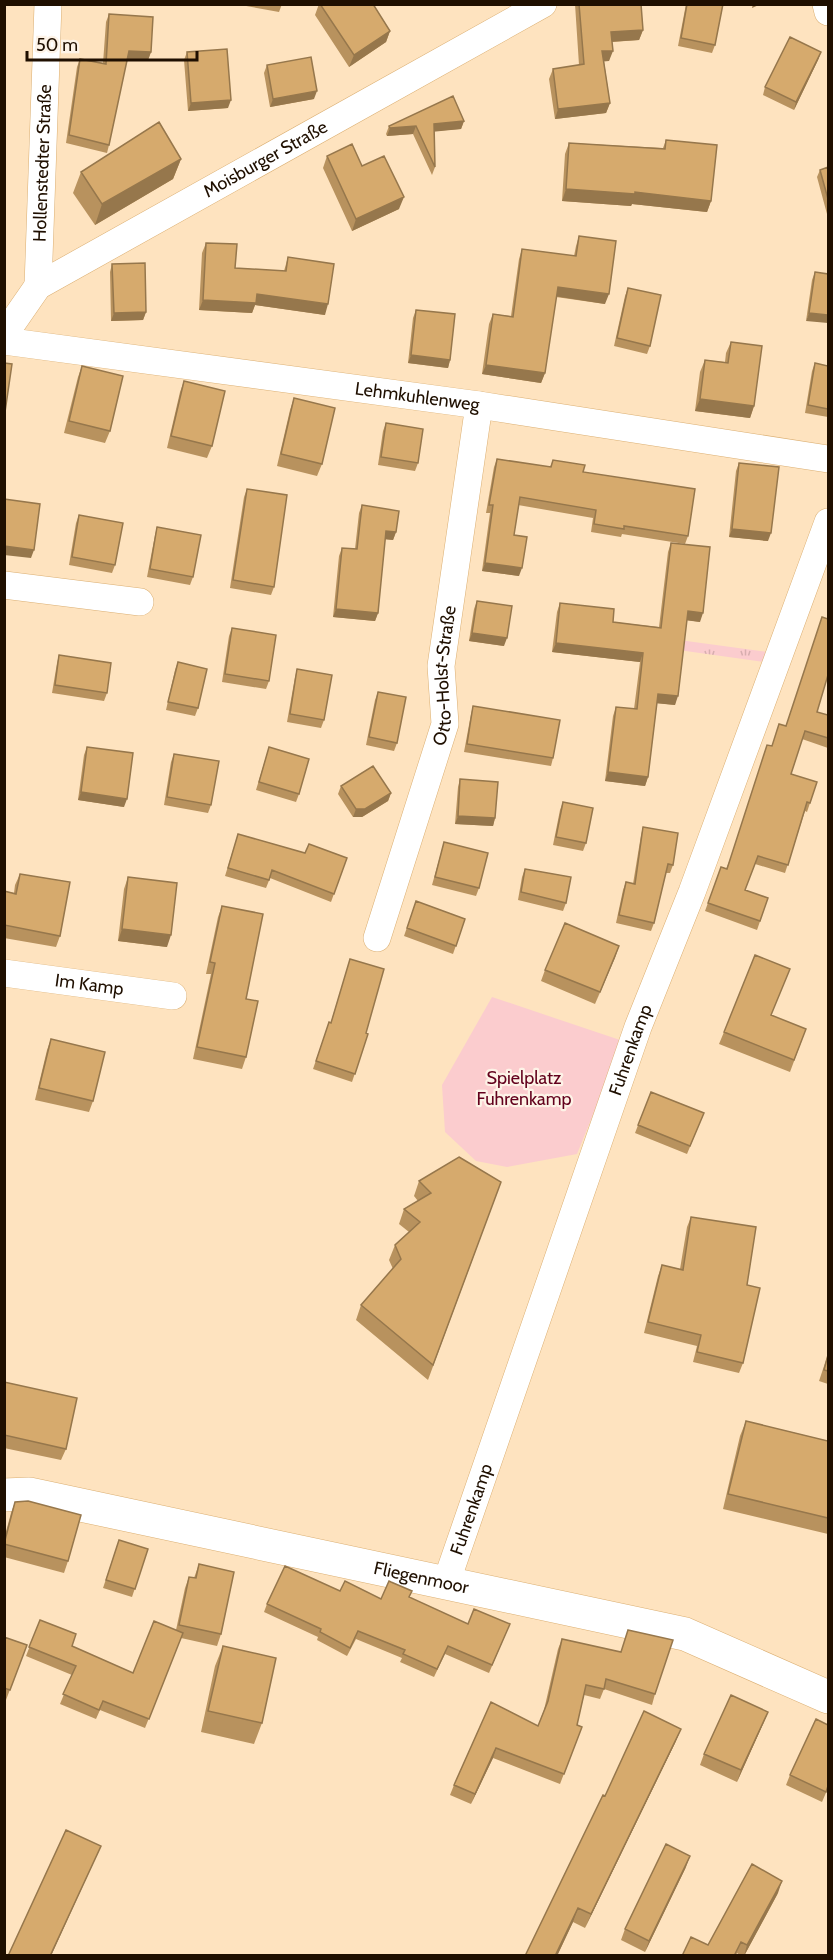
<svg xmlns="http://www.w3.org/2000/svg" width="833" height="1960" font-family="Cabin,sans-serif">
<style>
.grass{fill:url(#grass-tufts)}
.park{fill:#fbccce}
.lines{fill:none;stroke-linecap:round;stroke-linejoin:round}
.street-casing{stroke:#dbaf72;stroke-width:28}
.secondary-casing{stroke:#dbaf72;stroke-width:34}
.street{stroke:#fff;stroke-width:27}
.secondary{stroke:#fff;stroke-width:33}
.wall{fill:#b8925e}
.shaded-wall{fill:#96774c}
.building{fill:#d6aa6d;stroke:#96774c;stroke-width:1.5}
.labels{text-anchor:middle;stroke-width:4.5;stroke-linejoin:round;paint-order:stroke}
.street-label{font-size:18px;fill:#1f0f00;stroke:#fdf3e7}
.park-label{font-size:18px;fill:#62001c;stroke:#fdf3e7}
</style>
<defs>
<pattern id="grass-tufts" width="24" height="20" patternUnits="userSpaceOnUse" patternTransform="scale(1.5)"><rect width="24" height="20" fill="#fbccce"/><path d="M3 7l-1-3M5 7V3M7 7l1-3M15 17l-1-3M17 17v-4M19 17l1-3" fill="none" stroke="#d7aeaf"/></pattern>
</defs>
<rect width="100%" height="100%" fill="#fee3bf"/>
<path class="grass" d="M657 637 767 652 764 662 657 647Z"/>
<path class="park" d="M492 997 623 1041 577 1154 507 1167 476 1161 445 1132 442 1085Z"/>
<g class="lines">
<g class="street-casing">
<g id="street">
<path d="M826 4 828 12"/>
<path id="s1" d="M38 286 48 4"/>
<path id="s2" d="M4 335 38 286 543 4"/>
<path id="s3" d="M4 341 479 405 828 459"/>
<path d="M4 585 140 602"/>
<path id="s4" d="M377 938 445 724 441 666 479 405"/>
<path id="s5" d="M4 973 173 996"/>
<path id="s6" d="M446 1583 638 1027 692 892 828 522"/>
</g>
</g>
<g class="secondary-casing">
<g id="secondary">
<path id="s7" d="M4 1495 29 1494 685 1634 828 1697"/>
</g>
</g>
<use href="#street" class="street"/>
<use href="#secondary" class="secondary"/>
</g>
<path class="wall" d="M235 4H282L279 12Z
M319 4H373L390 31 386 42 349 67 315 15Z
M575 4H641L643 30 639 40 612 42 609 61H604L610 103 606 113 555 119 549 79 553 69 579 65Z
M686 4H723L715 45 712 53 678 46Z
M109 14 151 52 148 60 127 59 109 145 107 153 66 143 77 67 80 59 103 63 106 22Z
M187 52 228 108 188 111 184 60Z
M821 52 818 60 794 110 763 95 765 87Z
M267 65 314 99 270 107 264 73Z
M464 121 461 129 434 131 435 167 432 175 413 134 387 136 386 134 389 126Z
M666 140 711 201 707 212 632 204 631 206 562 201 565 154 569 143 663 148Z
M327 156 362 166 399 209 352 231 323 168Z
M181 159 173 179 95 225 73 193 81 172Z
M828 167V213L827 214 817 177 820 170Z
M579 236 605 304 556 297 545 373 541 383 482 374 489 324 493 314 511 316 519 259 522 249 574 256 576 246Z
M206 243 235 268 284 271 288 257 325 315 255 305 252 313 199 310 202 253Z
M112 264 146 312 143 320 111 321 110 272Z
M815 272 828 274 806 321 812 280Z
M628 288 650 346 647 354 614 346 625 296Z
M416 310 450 360 448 368 408 363 413 318Z
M731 342 754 406 750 418 695 411 700 372 705 360 725 362 726 353Z
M815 363 828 366V417L805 413 812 371Z
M82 366 110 431 105 443 64 433 78 377Z
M184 381 212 446 207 458 167 448 180 392Z
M294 398 322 464 317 476 277 466 290 410Z
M386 423 418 463 415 471 378 465 383 431Z
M497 459 550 467 553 460 583 472 688 536 685 544 622 534 621 537 591 532 593 518 518 505 514 535 519 576 482 571 490 513H486L494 467Z
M739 463 768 541 729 537 736 471Z
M247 489 274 587 271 595 230 588 244 497Z
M362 505 396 532 393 540 385 539 378 613 375 621 333 617 339 556 342 548 355 549 359 513Z
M79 515 115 565 112 573 69 565 76 523Z
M157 527 193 577 190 585 147 577 155 535Z
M671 543 700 622 687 620 675 705 657 703 648 777 645 786 605 781 613 716 616 707 634 709 640 662 552 652 557 612 560 603 613 622 659 627 668 552Z
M477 601 504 646 469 641 474 609Z
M232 628 269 681 266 689 222 682 229 636Z
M59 655 107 693 104 701 52 693 57 663Z
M178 662 198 708 195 716 166 710 175 670Z
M297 669 324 720 321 728 287 722 295 677Z
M378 692 397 743 394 751 366 745 375 700Z
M473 706 553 758 551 766 464 752 471 714Z
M817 712 828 715V748L802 739 791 774 810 803 807 812 805 811 785 873 755 864 745 890 768 898 757 930 705 911 721 867 726 869 786 726Z
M87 747 124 807 78 800 84 755Z
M269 747 299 794 296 802 256 790Z
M174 754 211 805 208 813 164 805 171 762Z
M460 779 495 818 493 826 455 824 458 787Z
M341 786 391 793 388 801 362 817H353L338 794Z
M563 802 586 843 583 851 553 845 560 810Z
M643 827 673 865 670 873H666L654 923 651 931 616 923 623 890 626 882 633 884 641 835Z
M238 834 305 853 347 858 331 902 270 878 266 888 225 876Z
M444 842 479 888 476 896 432 885Z
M525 869 566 903 563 911 518 900 522 877Z
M20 874 60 936 56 947 4 938V891L14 893 15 885Z
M128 877 167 947 118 941 124 889Z
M416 901 465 919 453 954 404 936Z
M222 906 246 1057 242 1069 193 1059 211 974H206L218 917Z
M619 946 595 1004 541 981 545 970Z
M350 959 366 1033 368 1034 352 1082 313 1069 329 1022H331Z
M771 1016 806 1029 790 1072 719 1044 724 1032Z
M51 1039 93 1101 89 1112 35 1100 47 1050Z
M651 1092 704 1113 687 1154 635 1133Z
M419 1181 501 1182 428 1380 356 1320 361 1305 393 1269 389 1260 395 1245 409 1232 399 1224 404 1209 418 1201 414 1196Z
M691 1217 747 1285 743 1363 739 1373 693 1362 697 1346 644 1333 658 1276 662 1265 680 1269 687 1227Z
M828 1354V1384L819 1381Z
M4 1382 66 1449 61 1460 4 1448Z
M746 1421 828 1441V1534L723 1509 740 1436Z
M15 1502 68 1561 64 1573 4 1557V1539L11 1513Z
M119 1540 148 1549 132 1597 103 1588Z
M199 1564 221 1634 217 1646 181 1638 145 1728 100 1710 96 1719 60 1704 72 1675 26 1656 40 1620 72 1646 133 1673 176 1630 185 1588 189 1577 194 1578Z
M340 1591 381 1599 409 1597 468 1624H510L489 1673 445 1654 434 1677 400 1662 402 1658 356 1639 347 1656 317 1640 318 1637 264 1612 267 1604Z
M4 1637 27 1645 6 1700 4 1699Z
M562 1639 655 1694 652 1705 604 1689 600 1699 584 1695 577 1725 582 1727 560 1784 493 1758 471 1804 450 1795 454 1785 491 1702 538 1726 544 1710 558 1649Z
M223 1646 262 1723 254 1744 201 1732 215 1666Z
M768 1712 763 1724 737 1782 700 1765 704 1754Z
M681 1729 675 1743 585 1928 573 1922 557 1956H525L605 1796Z
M790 1775 828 1788 822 1802 786 1785Z
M686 1867 645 1952 621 1940 625 1929Z
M778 1893 744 1956H741L737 1953 736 1956H682L708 1945Z"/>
<path class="shaded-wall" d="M753 4H761L752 8Z
M643 30 639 40 608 42 611 32Z
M390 31 386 42 349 67 354 55Z
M129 51 151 52 148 60 126 59Z
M602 51H613L609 61 598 62Z
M821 52 818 60 794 110 796 102Z
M317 91 314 99 270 107 273 99Z
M231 100 228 108 188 111 191 103Z
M610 103 606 113 555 119 558 109Z
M464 121 461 129 431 132 434 124Z
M416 126 413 134 387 136 390 128Z
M181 159 173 179 95 225 102 204Z
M566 189 635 192 711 201 707 212 632 204 631 206 562 201Z
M404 197 399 209 352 231 356 219Z
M558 287 609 294 605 304 554 296Z
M257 294 328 304 325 315 255 305 252 313 199 310 203 300Z
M146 312 143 320 111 321 114 313Z
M809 313 828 315V323L806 321Z
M411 355 450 360 448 368 408 363Z
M486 365 545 373 541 383 482 374Z
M700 399 754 406 750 418 695 411Z
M732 529 771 533 768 541 729 537Z
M386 531 396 532 393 540 383 539Z
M4 546 34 550 31 558 4 555Z
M485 563 522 568 519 576 482 571Z
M336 609 378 613 375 621 333 617Z
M688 611 703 613 700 622 684 620Z
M472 633 507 638 504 646 469 641Z
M556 643 643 653 640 662 552 652Z
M658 694 678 696 675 705 654 703Z
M608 772 648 777 645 786 605 781Z
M81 792 127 799 124 807 78 800Z
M391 793 388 801 362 817H353L356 809Z
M458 816 495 818 493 826 455 824Z
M122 929 171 935 167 947 118 941Z
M619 946 615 958 595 1004 600 992Z
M768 1712 763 1724 737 1782 741 1770Z
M681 1729 675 1743 585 1928 591 1914Z
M496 1748 493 1758 471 1804 475 1794Z
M101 1846 51 1956H50Z
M690 1856 686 1867 645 1952 649 1941Z
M782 1881 778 1893 744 1956 747 1945Z
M578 1908 573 1922 557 1956H555Z"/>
<path class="building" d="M320 4H373L390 31 354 55Z
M579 4H641L643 30 611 32 613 51H602L610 103 558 109 553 69 584 64Z
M687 4H723L715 45 681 38Z
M109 14 153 17 151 52 129 51 109 145 69 135 80 59 106 64Z
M790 37 821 52 796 102 765 87Z
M227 49 231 100 191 103 187 52Z
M311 57 317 91 273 99 267 65Z
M453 96 464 121 434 124 435 167 416 126 390 128 389 126Z
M159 122 181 159 102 204 81 172Z
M666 140 717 145 711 201 635 192V194L566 189 569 143 665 149Z
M352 144 362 166 384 156 404 197 356 219 327 156Z
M828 167V199L820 170Z
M579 236 616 241 609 294 558 287 545 373 486 365 493 314 513 317 522 249 576 256Z
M206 243 237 244 235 268 286 271 288 257 334 264 328 304 257 294 256 303 203 300Z
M145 263 146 312 114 313 112 264Z
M815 272 828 274V315L809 313Z
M628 288 661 295 650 346 617 338Z
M416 310 455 314 450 360 411 355Z
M731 342 762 346 754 406 700 399 705 360 728 363Z
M4 363 12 364 4 419Z
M815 363 828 366V409L808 405Z
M82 366 123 376 110 431 69 421Z
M184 381 225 391 212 446 171 436Z
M294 398 335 408 322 464 281 454Z
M386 423 423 429 418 463 381 457Z
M497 459 551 467 553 460 585 465 583 472 695 489 688 536 624 526V529L594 524 596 510 520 497 514 535 527 537 522 568 485 563 493 505H489Z
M739 463 779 467 771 533 732 529Z
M247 489 287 495 274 587 233 580Z
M4 499 40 504 34 550 4 546Z
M362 505 399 511 396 532 386 531 378 613 336 609 342 548 357 549Z
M79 515 123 523 115 565 72 557Z
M157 527 201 535 193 577 150 569Z
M671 543 710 547 703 613 688 611 678 696 658 694 648 777 608 772 616 707 637 709 643 653 556 643 560 603 614 609 613 622 661 628Z
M477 601 512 606 507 638 472 633Z
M822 617 828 619V675L817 712 828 715V738L805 731 791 774 817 782 810 803 807 802 788 865 758 856 745 890 768 898 760 921 708 903 721 867 727 869 767 745 772 746 779 724 786 726Z
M232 628 276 635 269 681 225 674Z
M59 655 111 663 107 693 55 685Z
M178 662 207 669 198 708 168 702Z
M297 669 332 675 324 720 290 714Z
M378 692 406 697 397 743 369 737Z
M473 706 560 720 553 758 467 744Z
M87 747 133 753 127 799 81 792Z
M269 747 309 759 299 794 259 782Z
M174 754 219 761 211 805 167 797Z
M373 766 391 793 365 809H356L341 786Z
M460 779 498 782 495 818 458 816Z
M563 802 593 808 586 843 556 837Z
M643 827 678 833 673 865 668 864 654 923 619 915 626 882 635 884Z
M238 834 305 853 309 844 347 858 334 894 272 870 269 880 228 868Z
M444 842 488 853 479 888 435 877Z
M525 869 571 877 566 903 521 892Z
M20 874 70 882 60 936 4 925V891L16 894Z
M128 877 177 883 171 935 122 929Z
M416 901 465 919 456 946 407 928Z
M222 906 263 914 246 999 258 1001 246 1057 197 1047 215 963 210 962Z
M565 923 619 946 600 992 545 970Z
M755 955 790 969 771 1015 806 1029 794 1060 724 1032Z
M350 959 384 969 366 1033 368 1034 355 1074 316 1061 329 1022 331 1023Z
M51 1039 105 1052 93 1101 39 1088Z
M651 1092 704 1113 690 1146 638 1125Z
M459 1157 501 1182 433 1365 361 1305 401 1259 395 1245 420 1222 404 1209 431 1193 419 1181Z
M691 1217 756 1227 747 1285 760 1288 743 1363 697 1352 701 1335 648 1322 662 1265 683 1270Z
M828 1355V1371L824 1370Z
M4 1382 77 1398 66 1449 4 1435Z
M746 1421 828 1441V1518L728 1494Z
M28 1501 81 1515 68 1561 4 1544 15 1502Z
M119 1540 148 1549 135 1589 106 1580Z
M199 1564 234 1572 221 1634 179 1625 189 1577 196 1578Z
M285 1566 340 1591 345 1581 381 1599 389 1581 391 1582 412 1591 409 1597 468 1624 474 1609 510 1624 492 1665 448 1646 437 1669 403 1654 405 1650 358 1631 350 1648 320 1632 321 1629 267 1604Z
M40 1620 76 1634 72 1646 133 1673 154 1621 183 1633 149 1719 103 1701 99 1710 63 1694 76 1666 29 1647Z
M628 1630 673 1640 655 1694 606 1679 604 1689 586 1685 577 1725 582 1727 564 1774 496 1748 475 1794 454 1785 491 1702 538 1726 548 1701 562 1639 621 1652Z
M4 1637 27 1645 10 1690 4 1688Z
M223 1646 276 1658 262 1723 208 1711Z
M731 1695 768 1712 741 1770 704 1754Z
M644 1711 681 1729 591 1914 578 1908 555 1956H525L603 1795 605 1796Z
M816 1719 828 1725V1786L826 1792 790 1775Z
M66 1830 101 1846 50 1956H8Z
M666 1844 690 1856 649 1941 625 1929Z
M752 1864 782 1881 747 1945 741 1942 734 1956H682L691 1937 708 1945Z"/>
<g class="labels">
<g class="street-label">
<text dy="6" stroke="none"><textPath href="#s2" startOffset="320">Moisburger Straße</textPath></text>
<text dy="6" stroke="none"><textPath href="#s1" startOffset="123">Hollenstedter Straße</textPath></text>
<text dy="6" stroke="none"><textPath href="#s3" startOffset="417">Lehmkuhlenweg</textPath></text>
<text dy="6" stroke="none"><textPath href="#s4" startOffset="273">Otto-Holst-Straße</textPath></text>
<text dy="6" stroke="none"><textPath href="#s5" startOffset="86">Im Kamp</textPath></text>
<text dy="6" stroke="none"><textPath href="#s6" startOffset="564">Fuhrenkamp</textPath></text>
<text dy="6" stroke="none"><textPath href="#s6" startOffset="78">Fuhrenkamp</textPath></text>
<text dy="6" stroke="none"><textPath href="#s7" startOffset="426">Fliegenmoor</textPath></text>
</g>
<g class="park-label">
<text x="524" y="1084">Spielplatz<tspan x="524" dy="21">Fuhrenkamp</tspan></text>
</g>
</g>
<rect width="833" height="1960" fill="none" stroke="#1f0f00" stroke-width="12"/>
<path d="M27 51v9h170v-9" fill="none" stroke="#1f0f00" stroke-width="3"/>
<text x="36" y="51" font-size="18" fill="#1f0f00" stroke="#fdf3e7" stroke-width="4.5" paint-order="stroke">50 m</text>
</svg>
